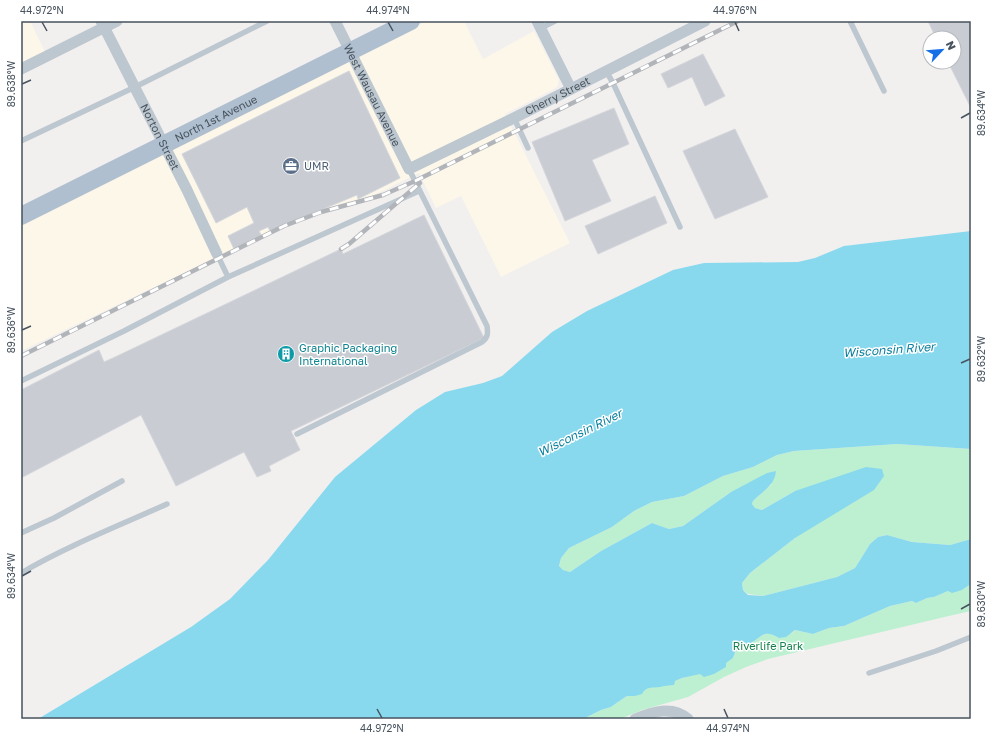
<svg xmlns="http://www.w3.org/2000/svg" width="992" height="740" font-family="'Golos Text',sans-serif">
<style>
.commercial{fill:#fcf7e9}
.green{fill:#bdf0d1}
.water{fill:#89d9ee}
.building{fill:#c9ccd2;stroke:#d3d6db}
.lines{fill:none;stroke-linecap:round;stroke-linejoin:round}
.lane{stroke:#bdc7cf;stroke-width:5.5}
.street{stroke:#bdc7cf;stroke-width:11}
.primary{stroke:#afbfcf;stroke-width:18}
.rail-casing{stroke:#b1b5ba;stroke-width:4.5}
.rail{stroke:#fff;stroke-width:3;stroke-dasharray:9;stroke-linecap:butt}
.ticks{fill:none;stroke:#47535e;stroke-width:1.5}
.labels{text-anchor:middle;stroke-width:3;stroke-linejoin:round;paint-order:stroke}
.street-label{font-size:11px;fill:#47535e;stroke:#fff}
.service-label{font-size:11px;fill:#4e5e75;stroke:#fff;text-anchor:start}
.culture-label{font-size:11px;fill:#0d838f;stroke:#fff;text-anchor:start}
.park-label{font-size:11px;fill:#15814c;stroke:#fff}
.water-label{font-size:12px;font-style:italic;fill:#0a7f9e;stroke:#fff}
.neatline{fill:none;stroke:#47535e;stroke-width:1.5}
.ticks-label{font-size:10px;text-anchor:middle;fill:#47535e}
</style>
<rect width="100%" height="100%" fill="#f2efef"/>
<path class="commercial" d="M21 21H30L45 52 21 64Z
M427 21H464L483 59 534 31 559 80 558 85 557 87 554 89 505 114 570 243 501 277 461 196 436 208 419 173 374 195 327 210 270 232 21 351V223L309 80Z"/>
<path class="green" d="M897 444 971 449V539L950 545 912 542 887 535 878 537 870 544 855 568 837 577 763 596 748 594 743 590 742 583 750 573 795 538V491L762 510 755 508 752 504 753 501 772 484 731 492 683 526 669 529 652 523 601 551 570 572 563 570 559 567 561 558 569 548 612 527 634 511 652 502 684 496 723 476 753 467 777 455 794 451Z
M971 584V611L953 615 768 659 746 667 724 677 688 697 642 710 620 719H583L601 710 611 707 618 702 627 696H635L644 689 649 687H659L682 678 700 673 725 663 733 658 736 650 746 645 750 644 757 638 768 633 773 634 792 633 795 630 813 634 829 628 844 626 890 606 912 601 916 603 927 598 934 597 948 591 962 590Z"/>
<path class="water" d="M971 231V449L897 444 794 451 777 455 753 467 723 476 684 496 652 502 634 511 612 527 569 548 561 558 559 566 563 570 570 572 601 551 652 523 669 529 683 526 731 492 767 473 776 471C775 485 762 492 753 501L752 504 755 508 762 510 795 491 866 467 882 469 884 476 874 490 795 538 750 573 742 583 743 590 748 595 763 596 837 577 855 568 870 544 878 537 887 535 912 542 950 545 971 539V584L962 590 952 593 948 591 934 597 927 598 916 603 912 601 890 606 844 626 829 628 813 634 795 630 786 637 779 638C765 629 762 636 751 643 746 646 741 647 736 650L733 658 726 663V667L714 674 704 677 700 674 682 678 675 681 674 685C669 685 664 686 660 687 652 688 646 686 642 694L635 696H627L618 702 611 707 601 710 583 719H38L191 627 230 599 268 560 335 477 416 410 445 392 483 383 502 376 552 332 587 311 673 270 704 263 798 262 815 258 844 246Z"/>
<path class="building" d="M928 21H971V108L948 62H954V38H936Z
M703 54 725 96 705 106 692 77 668 88 661 74Z
M349 71 400 178 358 199 357 195 270 231 268 227 259 231 261 235 234 249 228 236 254 223 247 207 216 223 182 154Z
M614 108 629 144 592 160 611 201 565 221 532 142Z
M735 129 768 197 715 219 683 151Z
M655 196 667 223 598 254 585 226Z
M424 215 484 338 291 431 300 450 269 466 271 471 257 477 244 452 176 486 141 415 21 478V390L99 350 104 362 113 358 341 249 343 254Z"/>
<g class="lines">
<path class="lane" d="M850 21 884 91
M541 28 555 21
M606 71 613 83 680 227
M514 118 528 148
M21 141 135 87 267 21
M217 254 228 277
M21 381 124 331 228 277 419 191
M297 434 482 342C488 338 488 333 487 326L409 169
M21 533 54 518 122 481
M21 573C67 546 118 526 167 504
M869 673 936 651 971 637"/>
<g class="street">
<path id="s1" d="M101 21 187 190 217 254"/>
<path id="s2" d="M335 21 409 169 514 118 705 21"/>
<path d="M537 21 571 89"/>
<path d="M21 69 117 21"/>
<path d="M635 719C652 712 672 705 688 719"/>
</g>
<path class="primary" id="s3" d="M21 216 411 21"/>
<g class="rail-casing">
<path id="rail" d="M341 249 349 244 420 183
M21 356 284 226 321 212 383 195 415 181 738 21"/>
</g>
<use href="#rail" class="rail"/>
</g>
<path class="ticks" d="M42 22 47 31M388 22 393 31M735 22 739 31M22 84 31 80M961 118 970 113M22 330 31 326M961 363 970 359M22 576 31 571M961 609 970 604M377 709 382 718M724 709 728 718"/>
<defs>
<g id="office-disc" transform="scale(0.9)"><circle r="9.5" fill="#5c6f8a" stroke="#fff"/><path d="M-6-3h4V-5.5h4V-3h4V5H-6ZM-1-4.5V-3h2v-1.5ZM-6 0V1H6V0Z" fill="#fff"/></g>
<g id="building-disc" transform="scale(0.9)"><circle r="9.5" fill="#0f9aa8" stroke="#fff"/><path d="M-4-6H4V6H1V3H-1V6H-4ZM-2.5-4.3h1.7v1.8h-1.7ZM.8-4.3h1.7v1.8H.8ZM-2.5-1h1.7V.8h-1.7ZM.8-1h1.7V.8H.8Z" fill="#fff"/></g>
</defs>
<g fill-rule="evenodd">
<use href="#office-disc" x="291" y="166"/>
<use href="#building-disc" x="286" y="354"/>
</g>
<g class="labels">
<g class="street-label">
<text dy="4" stroke="none"><textPath href="#s2" startOffset="83">West Wausau Avenue</textPath></text>
<text dy="4" stroke="none"><textPath href="#s2" startOffset="331">Cherry Street</textPath></text>
<text dy="4" stroke="none"><textPath href="#s3" startOffset="218">North 1st Avenue</textPath></text>
<text dy="4" stroke="none"><textPath href="#s1" startOffset="130">Norton Street</textPath></text>
</g>
<g class="service-label">
<text x="304" y="170">UMR</text>
</g>
<g class="culture-label">
<text x="299" y="352">Graphic Packaging<tspan x="299" dy="13">International</tspan></text>
</g>
<g class="park-label">
<text x="768" y="650">Riverlife Park</text>
</g>
<g class="water-label">
<text transform="translate(889 350) rotate(-4)" y="4">Wisconsin River</text>
<text transform="translate(580 433) rotate(-26)" y="4">Wisconsin River</text>
</g>
</g>
<rect width="992" height="740" fill="none" stroke="#ffffff" stroke-width="44"/>
<g transform="translate(942 50) rotate(64)"><circle r="19" fill="#ffffff" stroke="#b5babf"/>
<path d="M0-3L7 15L0 10L-7 15Z" fill="#1570e7"/>
<text y="-6" font-size="11" font-weight="bold" text-anchor="middle" fill="#47535e">N</text>
</g>
<rect x="22" y="22" width="948" height="696" class="neatline"/>
<g class="ticks-label">
<text x="42" y="14">44.972°N</text>
<text x="388" y="14">44.974°N</text>
<text x="735" y="14">44.976°N</text>
<text transform="translate(11 84) rotate(-90)" y="4">89.638°W</text>
<text transform="translate(981 113) rotate(-90)" y="4">89.634°W</text>
<text transform="translate(11 330) rotate(-90)" y="4">89.636°W</text>
<text transform="translate(981 359) rotate(-90)" y="4">89.632°W</text>
<text transform="translate(11 576) rotate(-90)" y="4">89.634°W</text>
<text transform="translate(981 604) rotate(-90)" y="4">89.630°W</text>
<text x="382" y="732">44.972°N</text>
<text x="728" y="732">44.974°N</text>
</g>
</svg>
